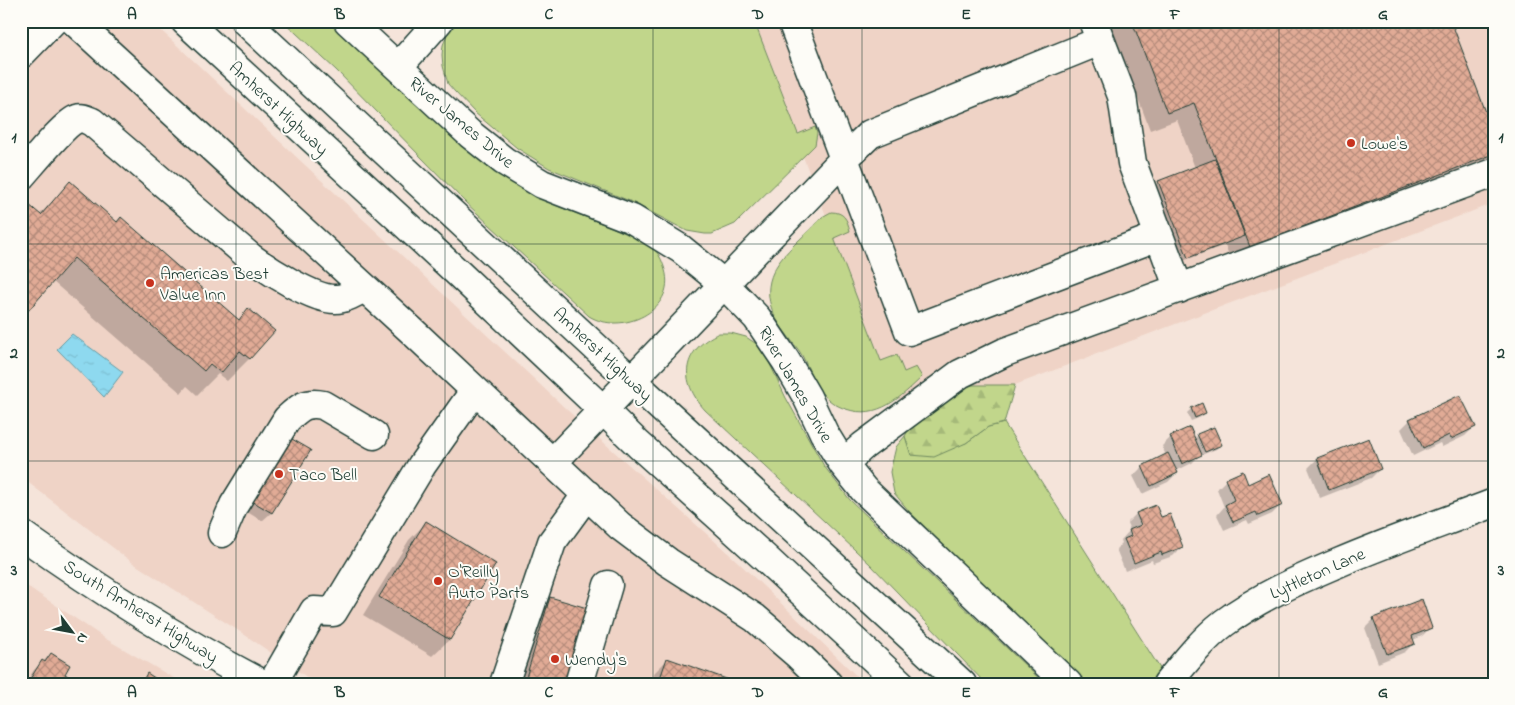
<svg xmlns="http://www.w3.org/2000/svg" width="1515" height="705" font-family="'Indie Flower',sans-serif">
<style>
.built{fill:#efd3c6}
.grass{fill:#c1d68b;stroke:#708a60}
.forest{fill:url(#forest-firs);stroke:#708a60}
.water{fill:url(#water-ripples);stroke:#629ba4}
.shadow{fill:#0003}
.building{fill:url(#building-cross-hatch);stroke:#1f3d34}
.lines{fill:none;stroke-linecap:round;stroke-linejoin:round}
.minor-casing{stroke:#1f3d34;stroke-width:31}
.major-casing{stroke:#1f3d34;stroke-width:31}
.highway-casing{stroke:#1f3d34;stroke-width:31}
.minor{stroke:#fdfcf7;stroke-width:28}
.major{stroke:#fdfcf7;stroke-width:28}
.highway{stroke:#fdfcf7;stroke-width:28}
.grid{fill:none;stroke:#1f3d34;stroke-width:1;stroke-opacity:0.55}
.poi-dot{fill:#c8321e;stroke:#fdfcf7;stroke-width:2}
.labels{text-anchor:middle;stroke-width:4;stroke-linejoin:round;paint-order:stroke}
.street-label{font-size:18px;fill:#1f3d34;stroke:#fdfcf7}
.poi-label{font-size:18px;fill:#1f3d34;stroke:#fdfcf7;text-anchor:start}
.neatline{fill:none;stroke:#1f3d34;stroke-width:2}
.grid-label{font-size:16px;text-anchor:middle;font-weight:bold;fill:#1f3d34}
</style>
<defs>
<pattern id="forest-firs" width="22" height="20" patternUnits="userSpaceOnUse" patternTransform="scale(1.25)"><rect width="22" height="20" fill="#c1d68b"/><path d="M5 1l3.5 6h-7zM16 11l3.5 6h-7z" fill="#a5b979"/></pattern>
<pattern id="water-ripples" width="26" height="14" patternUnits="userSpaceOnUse" patternTransform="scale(1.25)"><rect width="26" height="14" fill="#8ed9ef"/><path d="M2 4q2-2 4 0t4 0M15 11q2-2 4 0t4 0" fill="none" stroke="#7abbce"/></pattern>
<pattern id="building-cross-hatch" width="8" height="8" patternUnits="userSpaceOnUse" patternTransform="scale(1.25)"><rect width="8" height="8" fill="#e1ab96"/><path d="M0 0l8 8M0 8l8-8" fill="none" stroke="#b68c7b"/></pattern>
</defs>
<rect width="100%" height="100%" fill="#f5e4da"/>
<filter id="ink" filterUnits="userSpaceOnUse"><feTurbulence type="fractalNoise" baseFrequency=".02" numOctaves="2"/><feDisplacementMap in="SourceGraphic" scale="10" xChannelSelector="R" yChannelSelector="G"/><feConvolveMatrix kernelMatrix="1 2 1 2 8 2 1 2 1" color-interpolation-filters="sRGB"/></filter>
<g filter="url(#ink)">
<path class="built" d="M21 21H151L565 408 737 561 865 684H317L242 633 133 563 21 477Z
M750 21H1494V203L1015 385H965L913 422 878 365 834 246 825 213Z
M21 582 106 639 184 684H21Z"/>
<path class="grass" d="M283 21H330C365 53 399 84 434 116 461 140 487 166 518 186 551 207 590 217 625 233 635 238 647 242 655 250 660 255 663 263 665 270 677 311 621 336 589 316L465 202 336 70Z
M458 21H754L798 134 815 127 817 133 815 145 735 224 712 234H705L687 231 632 202 549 168 517 148 475 113 455 92 448 84 443 66 442 55 443 45 447 35Z
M831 212C844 212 847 219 850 231L834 238 881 361 897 355 904 372 916 367 922 377C901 397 878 420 846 409 836 406 829 401 822 393 812 381 808 365 800 352 785 331 763 310 770 281 776 256 806 236 822 217Z
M719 333H731L746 337 758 345 769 362 786 398 824 466 850 500 1045 684H986L870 564 705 410C678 380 682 350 719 333Z
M1004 423 1161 670 1154 684H1089L1012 613 909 511 894 493 890 472 896 447 905 436 911 455 966 443 988 427Z"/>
<path class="forest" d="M965 385H1015L1004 423 988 427 966 443 934 457 911 455 905 436 913 422Z"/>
<path class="water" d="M72 334 123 372 104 397 57 349Z"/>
<path class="shadow" d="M1109 21H1450L1494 137V156L1482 168 1232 263 1225 245 1183 261 1155 186 1159 182 1195 168 1177 120 1150 130Z
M70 183 117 223 238 321 248 310 273 331 249 359 227 381 218 374 197 395 187 386 181 393 52 281 39 215Z
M1191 409 1205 413 1201 417 1191 421 1187 413Z
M1410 420 1474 427 1465 436 1442 447 1440 443 1413 456 1401 429Z
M1198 435 1220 445 1216 449 1199 456 1192 463 1176 471 1177 473 1168 482 1142 494 1133 476 1142 467 1166 456 1162 446 1171 437 1194 439Z
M1368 440 1380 469 1371 478 1320 498 1308 468 1317 459Z
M309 451 271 513 262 521 239 507Z
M1226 480 1281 505 1272 514 1249 524 1247 520 1224 530 1217 515 1224 507 1217 489Z
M1156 507 1160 519 1182 547 1173 556 1153 563 1152 560 1125 571 1116 549 1122 543 1121 540 1130 530 1127 523 1136 514Z
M426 523 494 564 449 640 432 656 363 615 409 540Z
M551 599 568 684H516L537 612Z
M1374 619 1431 627 1422 636 1413 640 1414 643 1405 652 1378 663 1365 628Z
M51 654 63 674 61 684H25L34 670Z
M667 660 733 684H650L654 673Z"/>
<path class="building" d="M1132 21H1451L1494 133V154L1250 247 1194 103 1167 113Z
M1215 159 1245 236 1188 258 1158 181Z
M70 181 117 222 121 217 239 320 248 308 275 331 250 359 240 351 221 373 210 364 204 371 74 258 21 319V211L28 204 41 215Z
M1460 395 1476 427 1451 439 1449 435 1423 448 1409 419Z
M1202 403 1206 413 1195 418 1191 408Z
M1190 427 1202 455 1182 464 1170 436Z
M1214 427 1222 445 1205 452 1197 434Z
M285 435 311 450 272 513 247 498Z
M1369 438 1381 469 1329 490 1317 458Z
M1168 453 1178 473 1151 486 1142 466Z
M1243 471 1248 484 1269 474 1283 505 1258 516 1256 512 1233 522 1225 505 1234 500 1225 479Z
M1156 505 1161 517 1170 514 1183 547 1162 555 1161 552 1134 563 1124 539 1131 536 1129 530 1141 525 1136 513Z
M426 521 496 564 450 640 379 597Z
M550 597 587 608 580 632 585 634 570 684H524Z
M1422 599 1432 628 1412 636 1415 644 1387 654 1373 618Z
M51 653 70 665 65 674 68 676 63 684H27L42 660 45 662Z
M667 658 735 682V684H658Z
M147 673 164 684H141Z"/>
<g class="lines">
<g class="minor-casing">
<path id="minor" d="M74 21 411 330 620 526 668 562 755 618 798 655 828 684
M348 21 470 134 504 161 542 184 632 219 681 249 724 284 757 318 786 361 807 397 824 433 843 464 864 490 1068 684
M792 21 909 331 1159 236
M1093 21 1122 96 1132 163 1179 289
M21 54 53 21
M398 67 439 21
M21 176C31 165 66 122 77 119 83 117 87 120 92 122L250 257C268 270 314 300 336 299 345 299 356 292 364 288
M553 462 844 159 870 134 1100 41
M843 464 863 446 960 374 1005 352 1494 173
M222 533 234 505 287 419C299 408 306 401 323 405L374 435
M272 684 314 611 333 612 422 465 475 390
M504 684 552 542 587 494
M579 684 608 585
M1167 684C1184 663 1203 639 1224 623 1259 597 1298 580 1338 563 1389 541 1442 523 1494 503"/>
</g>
<g class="major-casing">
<path id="major" d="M631 380 962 684
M603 410 639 445 764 557 901 684
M21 534C98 589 178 640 263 684"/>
</g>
<g class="highway-casing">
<path id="highway" d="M185 21 458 273 603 410
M245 21 631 380"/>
</g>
<use href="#minor" class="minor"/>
<use href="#major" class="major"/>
<use href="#highway" class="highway"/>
</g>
</g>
<path class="grid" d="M236 21V684M445 21V684M653 21V684M862 21V684M1070 21V684M1279 21V684M21 244H1494M21 461H1494"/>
<g class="poi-dot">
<circle cx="1351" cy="143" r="5"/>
<circle cx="150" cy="283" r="5"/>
<circle cx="279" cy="474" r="5"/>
<circle cx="438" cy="581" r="5"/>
<circle cx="555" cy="659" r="5"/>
</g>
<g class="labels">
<g class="street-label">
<text transform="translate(279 108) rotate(43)" y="6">Amherst Highway</text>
<text transform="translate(462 122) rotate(40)" y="6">River James Drive</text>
<text transform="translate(603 354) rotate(43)" y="6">Amherst Highway</text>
<text transform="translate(796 384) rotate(60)" y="6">River James Drive</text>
<text transform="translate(1317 573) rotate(-24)" y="6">Lyttleton Lane</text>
<text transform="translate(141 611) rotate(32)" y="6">South Amherst Highway</text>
</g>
<g class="poi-label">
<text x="1361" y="149">Lowe's</text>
<text x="160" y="279">Americas Best<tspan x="160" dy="21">Value Inn</tspan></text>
<text x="289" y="480">Taco Bell</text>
<text x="448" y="577">O'Reilly<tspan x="448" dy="21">Auto Parts</tspan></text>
<text x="565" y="665">Wendy's</text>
</g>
</g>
<rect width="1515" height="705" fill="none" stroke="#fdfcf7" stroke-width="55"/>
<g transform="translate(72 632) rotate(122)" stroke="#fdfcf7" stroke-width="4" paint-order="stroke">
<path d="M0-4L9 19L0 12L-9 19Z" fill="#1f3d34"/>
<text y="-8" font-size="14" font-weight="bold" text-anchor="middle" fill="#1f3d34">N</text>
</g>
<rect x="28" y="28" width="1460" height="650" class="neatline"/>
<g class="grid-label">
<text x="132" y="19">A</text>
<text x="340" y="19">B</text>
<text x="549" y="19">C</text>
<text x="758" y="19">D</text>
<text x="966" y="19">E</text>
<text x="1175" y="19">F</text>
<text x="1383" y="19">G</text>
<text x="14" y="142">1</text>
<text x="1501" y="142">1</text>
<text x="14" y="358">2</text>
<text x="1501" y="358">2</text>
<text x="14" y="575">3</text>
<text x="1501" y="575">3</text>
<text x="132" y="697">A</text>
<text x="340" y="697">B</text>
<text x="549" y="697">C</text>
<text x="758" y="697">D</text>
<text x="966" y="697">E</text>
<text x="1175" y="697">F</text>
<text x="1383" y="697">G</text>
</g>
</svg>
